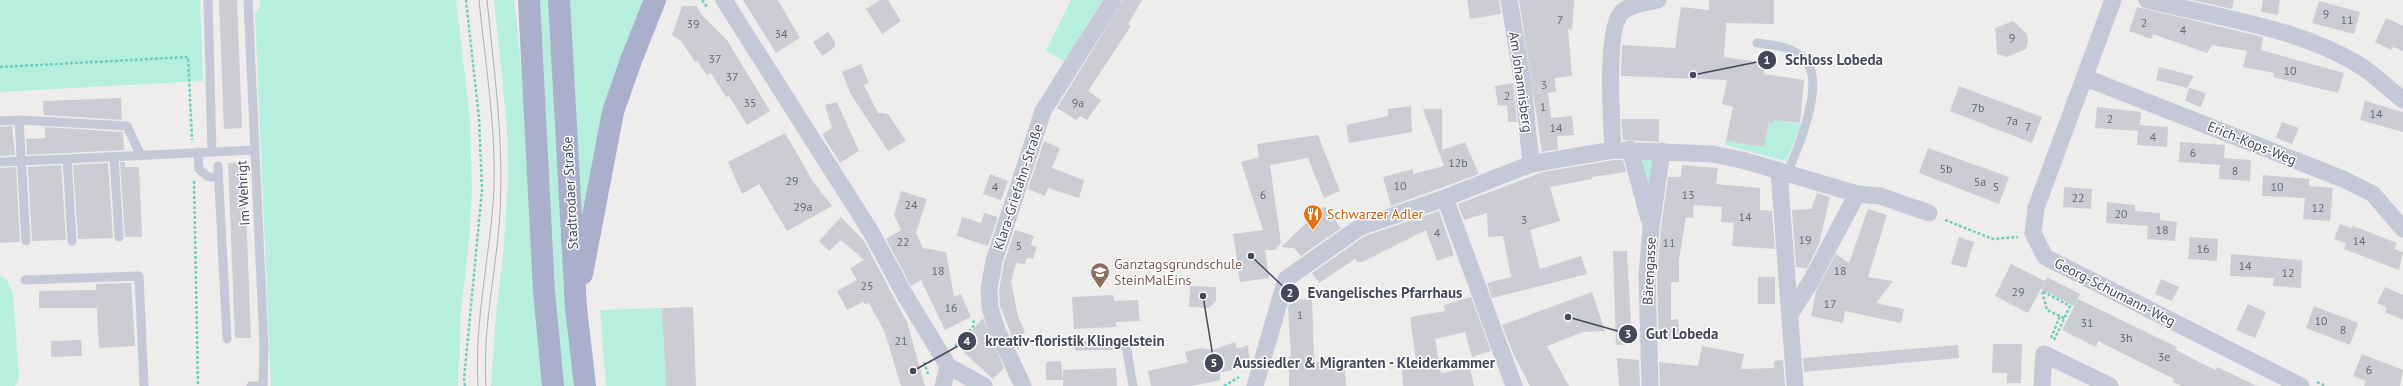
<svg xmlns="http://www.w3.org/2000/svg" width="2403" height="386" font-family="'PT Sans',sans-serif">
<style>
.green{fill:#b7efdf}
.building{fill:#cbccd4}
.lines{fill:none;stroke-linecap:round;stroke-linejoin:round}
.path{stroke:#6fcebe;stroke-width:2.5;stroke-dasharray:3 2;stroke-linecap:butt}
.lane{stroke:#c4c8d7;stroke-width:9}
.street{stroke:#c4c8d7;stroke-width:17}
.primary{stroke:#aab0cc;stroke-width:22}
.tram{stroke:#aeaeb7;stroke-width:1}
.labels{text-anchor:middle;stroke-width:3;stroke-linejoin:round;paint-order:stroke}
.number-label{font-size:12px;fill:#666978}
.street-label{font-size:14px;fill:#44485a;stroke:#fff}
.food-label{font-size:14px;fill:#c56008;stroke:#fff;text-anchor:start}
.education-label{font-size:14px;fill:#785e54;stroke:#fff;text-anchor:start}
.leader{fill:none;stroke:#44485a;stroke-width:1.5}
.callout-dot{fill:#44485a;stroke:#fff;stroke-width:1.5}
.mark-label{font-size:12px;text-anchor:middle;font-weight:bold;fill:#fff}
.callout-label{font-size:15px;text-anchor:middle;font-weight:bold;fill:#44485a;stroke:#fff;stroke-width:3;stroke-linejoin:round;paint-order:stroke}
</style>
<rect width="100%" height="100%" fill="#efedec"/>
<path class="green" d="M0 0H200L203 81 0 92Z
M260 0H456L470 119 472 190 469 243 461 310 458 386H271L255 14 260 7Z
M494 0H514C531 128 526 258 543 386H491L496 313 503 257 508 181 507 127Z
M539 0H549L574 386H564L558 339Z
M569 0H644L610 87 582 223Z
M1071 0H1102L1065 61 1046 51Z
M1774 120 1801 124 1786 161 1725 145 1726 141 1764 147 1769 123Z
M1643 158 1656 159 1652 203 1642 165Z
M0 276 7 280 13 293 19 378 15 386H0Z
M662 308 666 386H606L600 310Z"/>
<path class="building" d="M219 0H237L242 128 224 129Z
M743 0H778L800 38 776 53Z
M880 0H888L901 21 882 34 866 9Z
M1123 0H1142L1128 24 1131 26 1088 91 1101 100 1087 120 1080 116 1076 120 1057 108Z
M1467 0H1499L1501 14 1470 19Z
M1519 0H1574L1572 30 1568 29 1572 76 1555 78 1556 92 1548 93 1551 118 1572 116 1574 135 1557 136 1558 149 1542 152Z
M1709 0H1774V24L1726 23 1724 57 1765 63 1764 74 1804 80 1800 123 1774 120V123H1769L1764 147 1726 141 1733 107 1722 104 1727 80 1621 76 1622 45 1675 48 1681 7 1709 10Z
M2192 0H2234L2232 9Z
M2263 0H2280L2278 15 2261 12Z
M2319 1 2360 12 2354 34 2312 23Z
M682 6H697L701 14 727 40 770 111 747 125 729 96 726 97 711 73 707 75 697 61 696 63 681 41 672 35Z
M2137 7 2263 37 2261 50 2344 73 2338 93 2273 77 2274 73 2243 67 2247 51 2212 45 2207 53 2153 34 2151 39 2129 31Z
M2386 18 2403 26V51L2393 47 2391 50 2375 42Z
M2013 21 2027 34 2028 41 2026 49 2007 57 1997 54 1995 28Z
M828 32 835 42V47L822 56 813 42Z
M861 64 869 83 864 85 878 113 888 114 906 141 888 151 850 93 842 72Z
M2159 67 2194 76 2187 88 2156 80Z
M1513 83 1517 122H1508L1507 106 1498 105 1495 86Z
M1959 86 2042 117 2032 143 1950 111Z
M2189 88 2206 93 2201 107 2185 101Z
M121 98 122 120 44 115 43 101Z
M2365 101 2403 112V132L2360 120Z
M837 102 859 151 840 163 822 134 832 128 825 105Z
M1411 106 1412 132 1349 143 1346 125 1388 116V109Z
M2097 107 2141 112 2140 125 2168 127 2167 147 2137 145 2138 131 2095 128Z
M1423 109H1442V150L1465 142 1479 174 1391 206 1383 177 1413 169V174L1444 166Z
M1621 119H1659V142L1623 140Z
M2282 122 2299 128 2292 144 2276 138Z
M12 126 15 155 0 156V127Z
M45 127 123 132 124 150 27 155 26 139 45 138Z
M785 133 814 183 832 206 787 231 759 184 742 194 728 162Z
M1318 135 1340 191 1324 198 1308 158 1270 165 1281 243 1275 250H1265L1269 278 1240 282 1233 234 1263 230 1241 162 1259 157 1257 144Z
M1044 141 1060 148 1052 168 1084 180 1079 198 1048 188 1045 196 1028 189Z
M2180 142 2225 145 2224 158 2251 160 2250 181 2219 179 2220 165 2179 162Z
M1928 148 2009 177 1999 204 1919 173Z
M1614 160H1623L1626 172 1592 177V179L1550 187 1560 221 1530 230 1540 269 1581 256 1587 274 1492 298 1487 283 1511 277 1503 236 1488 237 1487 213 1464 220 1458 204 1543 172Z
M120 162H125V167H139L142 237H125Z
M244 162 251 338H235L228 163Z
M108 163 113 238 78 239 73 165Z
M61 165 66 240 32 241 28 167Z
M1682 165 1718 168 1716 184 1760 188V210L1772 211 1775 249 1732 246 1734 223 1721 222 1722 207 1694 205 1693 218 1686 217 1679 260V282H1671V320L1678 319 1680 339 1659 341 1657 276 1661 228 1668 177H1681Z
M16 167 20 242 0 243V168Z
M990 174 1008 181 1001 200 983 194Z
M2263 175 2309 179V186L2333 188 2330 221 2303 219 2305 198 2262 196Z
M2064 187 2092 189 2091 209 2063 207Z
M901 191 927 199 916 233 923 248 946 252 954 297 961 294 971 317 945 330 921 280 911 286 886 239 901 230 894 215Z
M1817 193 1830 197 1819 244 1807 268 1796 267 1792 210 1811 209Z
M2107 202 2135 205V211L2160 213V220L2177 222 2175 241 2147 239 2148 226 2106 223Z
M1324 206 1341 228 1301 256 1294 248 1281 247Z
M1868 209 1887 215 1868 277 1893 281 1876 303 1904 309 1901 323 1845 311 1843 323 1811 316 1816 291 1836 254 1849 263Z
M1439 211 1454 255 1437 261 1426 230 1362 262H1357L1355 259 1319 283 1312 273 1365 236Z
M984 213 998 217 988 246 957 236 962 217 981 223Z
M841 217 864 241 907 322 925 386H901L885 333 869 303 865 304 863 302 847 310 837 291 857 280 850 268 864 260 841 240 829 251 819 241Z
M2340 224 2352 228 2353 226 2397 243 2394 249 2403 252 2399 270 2344 249 2346 243 2334 239Z
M1015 230 1034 236 1031 245 1037 247 1033 259 1027 258 1025 264 1016 263 1011 282 1018 316 1025 332 1021 335 1025 345 1017 349 1000 306 999 290 1004 263Z
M1959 237 1974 242 1966 268 1951 264Z
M2190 237 2218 239 2217 261 2188 259Z
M1613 251H1627L1632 344 1616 345Z
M2231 254 2302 260 2301 288 2273 286 2274 278 2230 276Z
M2011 264 2045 281 2028 313 1995 296Z
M1758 277H1775V304H1758Z
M2047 277 2080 294 2074 306 2041 289Z
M2161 279 2179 287 2172 301 2155 294Z
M131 283 135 346 99 348 97 308H39V291L96 290V284Z
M1190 286 1216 287V301L1209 308 1189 307Z
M2385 287 2403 295V320L2385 312 2387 308 2377 303Z
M1592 292 1605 331 1583 332 1547 346 1569 386H1530L1513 353 1502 325Z
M1113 295 1114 301 1138 300 1140 321 1116 322V327L1074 329 1072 297Z
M1471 297 1491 351 1472 357 1465 332 1435 339 1441 373 1470 367 1474 386H1403L1402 362 1416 361 1410 317 1445 311 1444 305Z
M1312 299 1314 362 1344 360 1346 386H1289V357L1291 356 1288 308 1290 300Z
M2078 299 2177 347 2176 350 2203 364 2216 370 2217 367 2257 386H2181L2173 382 2174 379 2098 341 2096 347 2062 330Z
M2248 304 2266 312 2255 338 2236 330Z
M2314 306 2358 323 2350 345 2306 328Z
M693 307 696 386H666L662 308Z
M983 318 1004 368 993 379 958 347Z
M81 340 82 356 51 357V341Z
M1235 342 1237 349 1248 345 1250 366 1219 373 1221 380 1191 386H1151L1148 371 1188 362 1185 352 1200 348 1213 350Z
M1993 344H2022L2021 383H2007V373H1992Z
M1958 345 1959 358 1804 372 1803 358Z
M1702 346 1744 354 1741 369 1774 368V361L1783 360 1785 386H1660L1659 362 1698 366Z
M2362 354 2403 370 2400 386H2364L2366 381 2353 376Z
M1617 358 1639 360 1640 386H1619Z
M1061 361 1063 380H1046V362Z
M1116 368 1117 386H1063V370Z"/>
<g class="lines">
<path class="path" d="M702 0 708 8
M0 67 188 57 192 140
M194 181 198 386
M1945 220 1993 239 2018 237
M2051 338 2060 316
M2054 340 2070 306 2042 291 2047 310 2064 318
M955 346 973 327 974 319
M924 362 928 374
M2317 382 2326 386
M465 386 464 379 482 190 479 118 466 0
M1224 386 1239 377"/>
<path class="lane" d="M208 0 212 152
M248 0 264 346 263 386
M1757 43C1774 45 1790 46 1803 58 1828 78 1798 149 1787 173
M19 120 127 126 141 156
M0 121 19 120 26 241
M198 152 199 169 208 177H218
M114 157 119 237
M67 159 72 241
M0 162 255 150
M218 166 227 339
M25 280 139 276 144 386
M1078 346 1126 345 1133 386
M251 386H263"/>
<path class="street" d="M724 0 871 232 905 295 948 366
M1509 0 1523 84 1531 164
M2113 0 2036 208 2033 233 2045 257 2301 386
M2147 0C2216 17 2307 29 2365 69 2378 78 2390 90 2403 100
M2086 78 2343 179 2373 194 2403 229
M1630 149 1649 219
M1613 150C1612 125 1604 26 1623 11 1632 4 1647 2 1658 0
M1779 171 1795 386
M1445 198 1514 386
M1791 313 1811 281 1857 194
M948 366 984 386
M943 386 948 366
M1023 386 997 330 990 308 989 289 994 261 1043 111 1113 0
M1255 386 1286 279 1360 227 1445 198 1531 164 1613 150 1712 154 1742 160 1857 194 1880 196 1929 213
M1650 386 1647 276 1651 227 1662 151
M2042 386 2044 354 2110 386"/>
<path class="primary" d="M529 0 544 291 553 386
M559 0 576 308 585 386
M582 274 613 112 630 63 655 0"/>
<path class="tram" d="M478 386C474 319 491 253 494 187 496 125 485 62 479 0
M486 386C482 328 497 269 500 211 504 141 494 70 487 0"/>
</g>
<defs>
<g id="restaurant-pin" transform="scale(1)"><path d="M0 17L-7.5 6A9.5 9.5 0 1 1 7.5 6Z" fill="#e8710a" stroke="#fff"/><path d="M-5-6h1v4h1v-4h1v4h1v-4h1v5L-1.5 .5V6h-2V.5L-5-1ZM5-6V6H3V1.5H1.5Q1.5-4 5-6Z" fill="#fff"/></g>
<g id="school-pin" transform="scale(1)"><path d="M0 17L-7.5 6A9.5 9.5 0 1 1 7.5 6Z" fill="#8d6e63" stroke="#fff"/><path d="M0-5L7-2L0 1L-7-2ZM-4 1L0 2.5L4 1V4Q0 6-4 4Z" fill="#fff"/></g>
</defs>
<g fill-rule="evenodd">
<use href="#restaurant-pin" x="1313" y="214"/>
<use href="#school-pin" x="1100" y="272"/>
</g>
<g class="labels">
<g class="number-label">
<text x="2326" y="18">9</text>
<text x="1560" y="24">7</text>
<text x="2347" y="24">11</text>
<text x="2144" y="27">2</text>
<text x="693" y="28">39</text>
<text x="2183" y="34">4</text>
<text x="781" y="38">34</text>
<text x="2012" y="42">9</text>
<text x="715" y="63">37</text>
<text x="2290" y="75">10</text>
<text x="732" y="81">37</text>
<text x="1544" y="89">3</text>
<text x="1507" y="100">2</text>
<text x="750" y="107">35</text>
<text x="1078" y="107">9a</text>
<text x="1543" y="111">1</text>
<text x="1978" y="112">7b</text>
<text x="2376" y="118">14</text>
<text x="2110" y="123">2</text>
<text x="2012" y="125">7a</text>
<text x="2028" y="131">7</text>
<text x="1556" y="132">14</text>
<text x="2153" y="141">4</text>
<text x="2193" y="157">6</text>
<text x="1458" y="167">12b</text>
<text x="1946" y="173">5b</text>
<text x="2235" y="175">8</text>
<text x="792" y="185">29</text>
<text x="1980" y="186">5a</text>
<text x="1400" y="190">10</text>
<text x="995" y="191">4</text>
<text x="1996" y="191">5</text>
<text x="2277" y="191">10</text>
<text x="1263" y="199">6</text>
<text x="1688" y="199">13</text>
<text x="2078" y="202">22</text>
<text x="911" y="209">24</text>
<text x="803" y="211">29a</text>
<text x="2318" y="212">12</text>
<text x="2121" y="218">20</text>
<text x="1745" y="221">14</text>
<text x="1524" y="224">3</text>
<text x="2162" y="234">18</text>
<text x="1437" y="237">4</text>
<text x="1805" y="244">19</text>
<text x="2359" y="245">14</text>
<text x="903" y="246">22</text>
<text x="1669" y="247">11</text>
<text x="1019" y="250">5</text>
<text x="2203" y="253">16</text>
<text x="2245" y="270">14</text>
<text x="938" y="275">18</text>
<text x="1840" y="275">18</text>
<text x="2288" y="277">12</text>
<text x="867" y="290">25</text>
<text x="2018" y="296">29</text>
<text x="1830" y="308">17</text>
<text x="951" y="312">16</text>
<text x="1300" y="319">1</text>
<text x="2321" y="325">10</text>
<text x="2087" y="327">31</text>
<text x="2343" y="334">8</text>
<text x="2126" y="342">3h</text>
<text x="901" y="345">21</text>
<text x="2164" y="361">3e</text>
<text x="2369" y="374">6</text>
</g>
<g class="street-label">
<text transform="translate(1521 82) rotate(82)" y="5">Am Johannisberg</text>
<text transform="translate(2252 143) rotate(22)" y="5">Erich-Kops-Weg</text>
<text transform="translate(1018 187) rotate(-72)" y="5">Klara-Griefahn-Straße</text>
<text transform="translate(243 193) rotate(-93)" y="5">Im Wehrigt</text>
<text transform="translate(570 193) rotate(-93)" y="5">Stadtrodaer Straße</text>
<text transform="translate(1649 271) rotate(-87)" y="5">Bärengasse</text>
<text transform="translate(2115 292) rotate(27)" y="5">Georg-Schumann-Weg</text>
</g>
<g class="food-label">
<text x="1327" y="219">Schwarzer Adler</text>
</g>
<g class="education-label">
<text x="1114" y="269">Ganztagsgrundschule<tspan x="1114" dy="16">SteinMalEins</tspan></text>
</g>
</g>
<path class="leader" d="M1693 75L1767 60M1251 256L1290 293M1568 317L1628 334M913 371L967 341M1203 296L1214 363"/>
<g class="callout-dot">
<circle cx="1693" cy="75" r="4"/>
<circle cx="1251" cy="256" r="4"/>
<circle cx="1568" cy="317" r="4"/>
<circle cx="913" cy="371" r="4"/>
<circle cx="1203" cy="296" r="4"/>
<circle cx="1767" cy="60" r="10"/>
<circle cx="1290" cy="293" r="10"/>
<circle cx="1628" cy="334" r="10"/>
<circle cx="967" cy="341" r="10"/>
<circle cx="1214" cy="363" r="10"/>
</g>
<g class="mark-label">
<text x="1767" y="64">1</text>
<text x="1290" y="297">2</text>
<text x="1628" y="338">3</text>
<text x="967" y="345">4</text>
<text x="1214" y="367">5</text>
</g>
<g class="callout-label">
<text x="1834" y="65">Schloss Lobeda</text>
<text x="1385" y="298">Evangelisches Pfarrhaus</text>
<text x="1682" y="339">Gut Lobeda</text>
<text x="1075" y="346">kreativ-floristik Klingelstein</text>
<text x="1364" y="368">Aussiedler &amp; Migranten - Kleiderkammer</text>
</g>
</svg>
